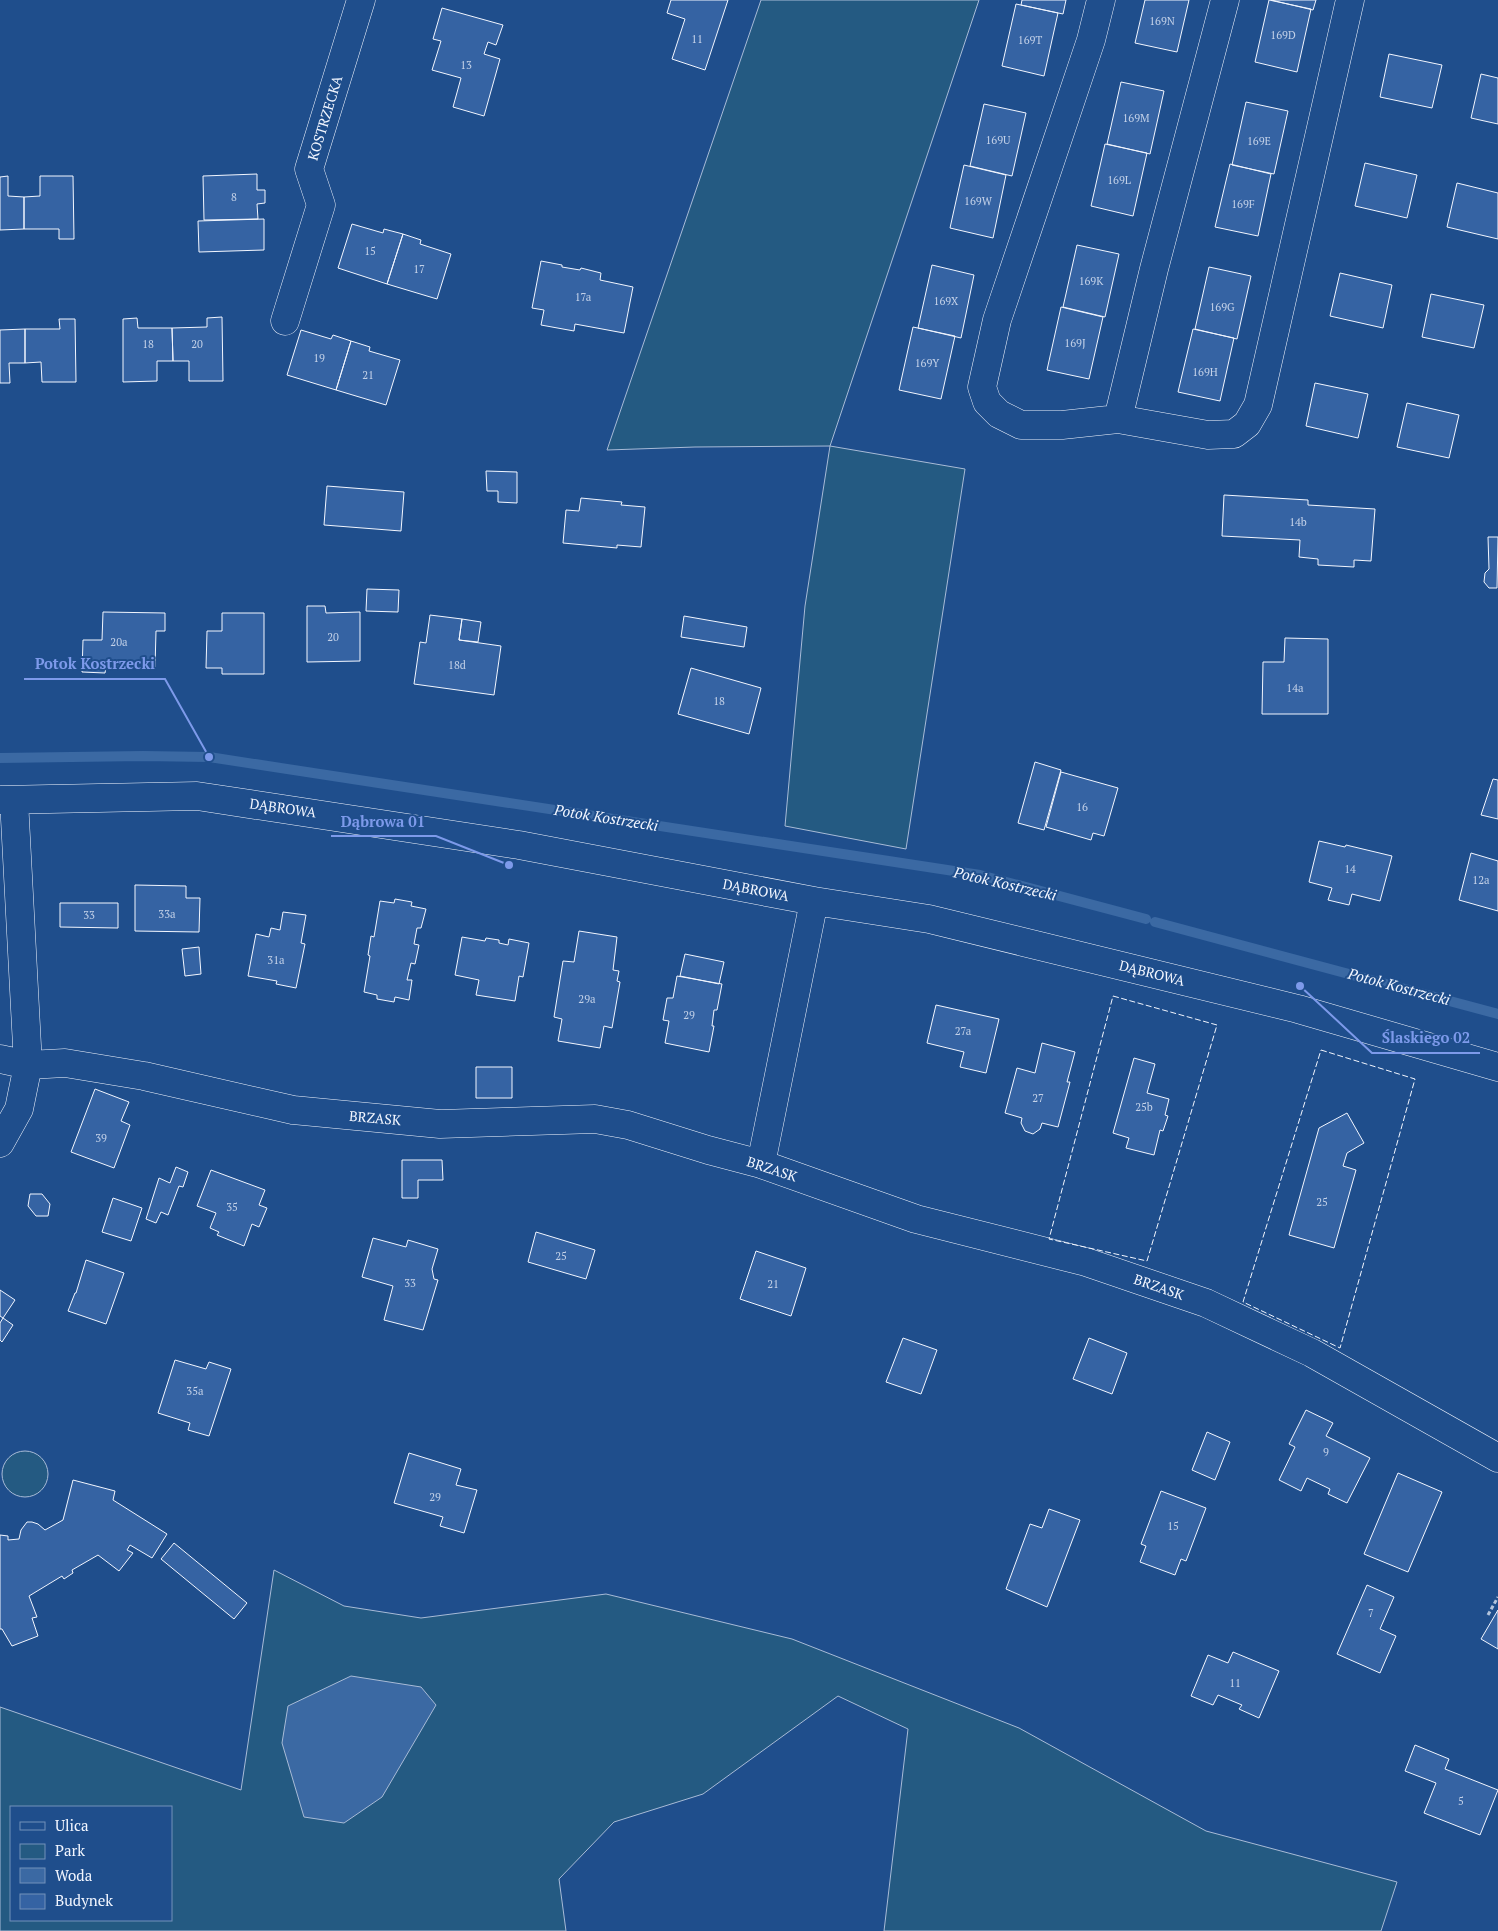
<svg xmlns="http://www.w3.org/2000/svg" width="1498" height="1931" viewBox="0 0 1498 1931" font-family="'PT Serif',serif">
<style>
.green{fill:#245a82;stroke:#a8bbd7;fill-rule:evenodd}
.water{fill:#3b69a3;stroke:#a8bbd7}
.lines{fill:none;stroke-linecap:round;stroke-linejoin:round}
.stream{stroke:#3b69a3;stroke-width:10}
.building{fill:#3563a3;stroke:#f2f6ff}
.minor-casing{stroke:#f2f6ff;stroke-width:29}
.path{stroke:#b3c4dc;stroke-width:3;stroke-dasharray:4 2.5;stroke-linecap:butt}
.minor{stroke:#1f4e8c;stroke-width:28}
.fence{stroke:#f2f6ff;stroke-width:1;stroke-dasharray:6 2.5;stroke-linecap:butt}
.labels{text-anchor:middle;stroke-width:4;stroke-linejoin:round;paint-order:stroke}
.number-label{font-size:11px;fill:#c3d1e8}
.street-label{font-size:14px;fill:#f2f6ff;stroke:#1f4e8c}
.water-label{font-size:15px;font-style:italic;fill:#f2f6ff;stroke:#1f4e8c}
.leader{fill:none;stroke:#7d9aea;stroke-width:2}
.callout-dot{fill:#7d9aea;stroke:#1f4e8c;stroke-width:2}
.callout-label{font-size:15px;text-anchor:middle;font-weight:bold;fill:#7d9aea;stroke:#1f4e8c;stroke-width:4;stroke-linejoin:round;paint-order:stroke}
</style>
<rect width="100%" height="100%" fill="#1f4e8c"/>
<!-- green -->
<path class="green" d="M761,0H979L830,446L965,469L906,849L785,826L805,606L830,446L695,447L607,450Z
M2 1474a23 23 0 1 1 46 0a23 23 0 1 1-46 0Z
M274,1570L344,1606L421,1618L606,1594L792,1639L1019,1728L1206,1831L1397,1882L1381,1931H884L908,1729L838,1696L703,1794L614,1822L559,1879L566,1931H0V1707L241,1790ZM11,1807H171V1920H11Z"/>
<!-- water -->
<path class="water" d="M351,1676L421,1687L436,1705L382,1797L344,1823L304,1817L282,1743L288,1706Z"/>
<g class="lines">
<!-- stream -->
<path class="stream" d="M0,758L143,756L209,757L980,875L1146,919
M1155,922L1498,1014"/>
</g>
<!-- building -->
<path class="building" d="M671,0H728L705,70L672,59L685,19L667,13Z
M1022,0H1066L1063,14L1021,5Z
M1145,0H1189L1177,52L1135,43Z
M1269,0L1311,9L1297,72L1255,62Z
M1271,0H1316L1313,10Z
M1016,4L1058,13L1044,76L1002,66Z
M442,8L503,25L496,45L488,42L484,54L500,59L484,116L453,107L461,78L432,70L441,41L433,39Z
M1389,54L1442,65L1432,108L1380,97Z
M1481,74L1498,78V124L1471,118Z
M1121,82L1164,91L1150,154L1107,144Z
M1246,102L1288,111L1274,174L1232,165Z
M984,104L1026,113L1012,176L970,166Z
M1105,144L1147,153L1133,216L1091,206Z
M1365,163L1417,175L1407,218L1355,206Z
M1230,164L1271,174L1258,236L1215,227Z
M964,165L1006,175L993,238L950,228Z
M257,174V190H265V203L257,204L258,219L204,220L203,176Z
M8,176V196L24,197V229L0,230V177Z
M40,176H73L74,239H59V229H24V197L40,196Z
M1457,183L1498,193V239L1447,227Z
M264,219V250L199,252L198,221Z
M352,224L383,233L384,229L403,234L387,284L338,268Z
M403,234L421,240L420,244L451,254L437,299L387,284Z
M1077,245L1119,254L1105,317L1063,307Z
M541,261L562,265V267L580,270L581,268L601,273L600,280L633,287L624,333L575,324L574,331L541,325L544,310L532,308Z
M932,265L974,275L961,338L918,328Z
M1209,267L1251,276L1237,339L1195,329Z
M1340,273L1392,285L1383,328L1330,316Z
M1431,294L1484,305L1474,348L1422,337Z
M1061,307L1103,317L1089,379L1047,370Z
M222,317L223,381H189V361H173L172,328L207,327V318Z
M137,318L138,328H172L173,361H157V381L123,382V319Z
M59,319H75L76,382H42L41,362L25,363V329H60Z
M913,327L955,336L941,399L899,390Z
M25,329V363H9L10,383H0V330Z
M1193,329L1234,338L1220,401L1178,392Z
M301,330L331,339L333,335L351,341L336,390L287,375Z
M351,341L370,347L369,351L400,360L386,405L336,390Z
M1315,383L1368,394L1358,438L1306,426Z
M1407,403L1459,415L1449,458L1397,447Z
M486,471L517,472V503L498,502V491H487Z
M327,486L404,492L401,531L324,525Z
M1224,495L1308,500V505L1375,509L1371,561L1354,560V567L1318,565V559L1299,557L1300,540L1222,536Z
M581,498L622,502L621,505L645,507L641,547L617,545V548L563,543L566,510L579,511Z
M1488,537H1498L1497,588H1489L1484,582L1485,573L1489,569Z
M367,589L399,590L398,612L366,611Z
M307,606H325L326,613L360,612V661L307,662Z
M103,612L165,613V631H156L155,668L106,667L105,673L82,672L83,640H102Z
M222,613H264V674H222V668H206L207,631H222Z
M430,615L462,619L459,640L501,646L494,695L414,684L420,642L426,643Z
M684,616L747,627L744,647L681,637Z
M462,619L481,622L478,642L459,640Z
M1285,638L1328,639V714H1262L1263,662H1284Z
M691,668L761,688L749,734L678,714Z
M1035,762L1061,770L1044,830L1018,823Z
M1061,772L1118,788L1104,836L1093,833L1091,840L1046,827Z
M1493,779L1498,780V819L1481,815Z
M1319,841L1345,847L1346,845L1392,856L1380,901L1352,894L1349,905L1328,900L1332,888L1309,882Z
M1471,853L1498,861V911L1459,900Z
M135,885L186,886V898H200L199,932L135,931Z
M395,899L412,902L411,906L426,909L421,928H417L414,944L419,945L415,964L411,963L407,980H412L409,1000L395,997L394,1002L377,999V995L364,992L370,956L368,955L371,936L374,937L380,901L394,903Z
M60,903H118V928L60,927Z
M283,912L306,915L301,943L305,944L296,988L276,984L277,981L248,976L256,934L269,937L271,928L280,930Z
M579,931L617,937L613,970L619,971L617,981L620,982L612,1028L604,1026L600,1048L558,1041L562,1019L554,1017L563,961L574,962Z
M462,937L485,941L486,938L499,940V943L508,945L509,939L529,943L523,977L519,976L515,1001L476,995L479,980L455,975Z
M199,947L201,974L185,976L182,949Z
M685,954L724,962L719,984L680,976Z
M677,976L722,984L717,1010H714L712,1026H714L709,1052L665,1043L669,1021L663,1020L667,998H673Z
M936,1005L999,1019L986,1073L960,1067L964,1052L927,1043Z
M1042,1043L1075,1052L1067,1082H1070L1058,1127L1042,1123L1040,1129L1033,1134L1025,1131L1021,1123L1022,1118L1005,1113L1017,1068L1035,1073Z
M1134,1058L1155,1064L1147,1093L1169,1099L1165,1115L1168,1116L1163,1131L1160,1130L1154,1155L1126,1148L1129,1138L1113,1133Z
M476,1067H512V1098H476Z
M95,1089L129,1102L121,1121L130,1125L114,1168L71,1152Z
M1347,1113L1364,1143L1347,1153L1343,1166L1356,1170L1334,1248L1289,1235L1319,1128Z
M402,1160H442L443,1180H418V1198H402Z
M176,1167L188,1172L183,1187L179,1186L168,1215L161,1212L156,1223L146,1219L159,1178L170,1183Z
M211,1170L265,1190L259,1205L267,1208L259,1227L252,1224L244,1246L217,1235L219,1232L210,1228L216,1213L197,1206Z
M30,1194H42L50,1204L48,1216H36L28,1206Z
M113,1198L142,1208L131,1241L102,1232Z
M536,1232L595,1250L586,1279L528,1262Z
M373,1238L406,1247L408,1240L438,1249L432,1269L434,1279L438,1280L423,1330L384,1320L393,1286L362,1277Z
M756,1251L806,1268L791,1316L740,1299Z
M86,1260L124,1273L106,1324L68,1311L75,1293H76Z
M0,1290L15,1300L3,1318L0,1316Z
M3,1318L13,1325L2,1342L0,1340V1323Z
M903,1338L937,1350L921,1394L886,1382Z
M1089,1338L1127,1353L1112,1394L1073,1379Z
M175,1360L206,1369L209,1362L231,1369L209,1436L188,1430L190,1423L158,1413Z
M1306,1410L1333,1423L1326,1436L1370,1458L1347,1503L1328,1494L1330,1489L1307,1478L1301,1491L1279,1480L1295,1447L1289,1444Z
M1207,1432L1230,1442L1215,1480L1192,1470Z
M409,1453L461,1469L456,1485L477,1490L464,1533L440,1526L443,1517L394,1503Z
M1398,1473L1442,1492L1408,1572L1364,1554Z
M73,1480L115,1491L113,1500L167,1534L152,1558L130,1545L127,1550L133,1553L119,1571L98,1555L72,1570L73,1573L64,1579L62,1576L29,1596L37,1617L32,1618L38,1636L12,1646L2,1629H0V1535L8,1536V1540L19,1539L21,1530L27,1522H32L38,1524L45,1530L63,1520Z
M1161,1491L1206,1508L1186,1561L1181,1559L1175,1575L1140,1562L1146,1546L1141,1544Z
M1049,1509L1080,1520L1047,1607L1006,1589L1030,1524L1042,1528Z
M174,1543L247,1603L234,1619L161,1559Z
M1367,1585L1394,1597L1380,1629L1396,1636L1380,1673L1337,1654Z
M1498,1610V1649L1481,1639Z
M1233,1652L1279,1671L1259,1718L1239,1709L1242,1705L1218,1695L1213,1705L1191,1696L1208,1655L1228,1663Z
M1415,1745L1449,1759L1445,1769L1498,1790L1480,1835L1424,1813L1436,1783L1405,1771Z"/>
<g class="lines">
<defs>
<path id="minor" d="M1101,0L1091,40L997,320L982,387L987,402L999,414L1021,425H1062L1118,419L1208,435L1234,434L1247,424L1258,405L1350,0
M285,321L321,205L309,169L361,0
M1118,419L1154,269L1225,0
M0,800L197,796L519,845L814,901L929,919L1298,1009L1498,1067
M0,1059L28,1065L65,1063L144,1076L293,1110L440,1124L595,1119L628,1125L708,1150L761,1164L916,1219L1086,1262L1206,1303L1312,1353L1498,1458
M0,1143L19,1109L28,1065L14,800
M761,1164L814,901"/>
</defs>
<!-- minor casing -->
<use href="#minor" class="minor-casing"/>
<!-- path -->
<path class="path" d="M1488,1615L1498,1597"/>
<!-- minor -->
<use href="#minor" class="minor"/>
<!-- fence -->
<path class="fence" d="M1113,996L1217,1025L1147,1261L1049,1239Z
M1321,1050L1415,1079L1340,1348L1243,1302Z"/>
</g>
<g class="labels">
<!-- number labels -->
<g class="number-label">
<text x="1162" y="25">169N</text>
<text x="1283" y="39">169D</text>
<text x="697" y="43">11</text>
<text x="1030" y="44">169T</text>
<text x="466" y="69">13</text>
<text x="1136" y="122">169M</text>
<text x="998" y="144">169U</text>
<text x="1259" y="145">169E</text>
<text x="1119" y="184">169L</text>
<text x="234" y="201">8</text>
<text x="978" y="205">169W</text>
<text x="1243" y="208">169F</text>
<text x="370" y="255">15</text>
<text x="419" y="273">17</text>
<text x="1091" y="285">169K</text>
<text x="583" y="301">17a</text>
<text x="946" y="305">169X</text>
<text x="1222" y="311">169G</text>
<text x="1075" y="347">169J</text>
<text x="148" y="348">18</text>
<text x="197" y="348">20</text>
<text x="319" y="362">19</text>
<text x="927" y="367">169Y</text>
<text x="1205" y="376">169H</text>
<text x="368" y="379">21</text>
<text x="1298" y="526">14b</text>
<text x="333" y="641">20</text>
<text x="119" y="646">20a</text>
<text x="457" y="669">18d</text>
<text x="1295" y="692">14a</text>
<text x="719" y="705">18</text>
<text x="1082" y="811">16</text>
<text x="1350" y="873">14</text>
<text x="1481" y="884">12a</text>
<text x="167" y="918">33a</text>
<text x="89" y="919">33</text>
<text x="276" y="964">31a</text>
<text x="587" y="1003">29a</text>
<text x="689" y="1019">29</text>
<text x="963" y="1035">27a</text>
<text x="1038" y="1102">27</text>
<text x="1144" y="1111">25b</text>
<text x="101" y="1142">39</text>
<text x="1322" y="1206">25</text>
<text x="232" y="1211">35</text>
<text x="561" y="1260">25</text>
<text x="410" y="1287">33</text>
<text x="773" y="1288">21</text>
<text x="195" y="1395">35a</text>
<text x="1326" y="1456">9</text>
<text x="435" y="1501">29</text>
<text x="1173" y="1530">15</text>
<text x="1371" y="1617">7</text>
<text x="1235" y="1687">11</text>
<text x="1461" y="1805">5</text>
</g>
<!-- street labels -->
<g class="street-label">
<text transform="translate(325 118) rotate(-73)" y="5">KOSTRZECKA</text>
<text transform="translate(283 808) rotate(8)" y="5">DĄBROWA</text>
<text transform="translate(756 890) rotate(11)" y="5">DĄBROWA</text>
<text transform="translate(1152 973) rotate(14)" y="5">DĄBROWA</text>
<text transform="translate(375 1118) rotate(5)" y="5">BRZASK</text>
<text transform="translate(772 1169) rotate(18)" y="5">BRZASK</text>
<text transform="translate(1159 1287) rotate(19)" y="5">BRZASK</text>
</g>
<!-- water labels -->
<g class="water-label">
<text transform="translate(606 818) rotate(9)" y="5">Potok Kostrzecki</text>
<text transform="translate(1005 884) rotate(13)" y="5">Potok Kostrzecki</text>
<text transform="translate(1399 987) rotate(15)" y="5">Potok Kostrzecki</text>
</g>
</g>
<!-- callouts -->
<path class="leader" d="M209 757L165 679H24M509 865L436 836H331M1300 986L1372 1053H1480"/>
<g class="callout-dot">
<circle cx="209" cy="757" r="5"/>
<circle cx="509" cy="865" r="5"/>
<circle cx="1300" cy="986" r="5"/>
</g>
<g class="callout-label">
<text x="95" y="669">Potok Kostrzecki</text>
<text x="383" y="827">Dąbrowa 01</text>
<text x="1426" y="1043">Ślaskiego 02</text>
</g>
<!-- legend -->
<rect x="10" y="1806" width="162" height="115" fill="#1f4e8c" stroke="#7391ba"/>
<rect x="20" y="1822" width="25" height="8" fill="#1f4e8c" stroke="#7391ba"/>
<text x="55" y="1831" font-size="15" fill="#f2f6ff">Ulica</text>
<rect x="20" y="1844" width="25" height="15" fill="#245a82" stroke="#7391ba"/>
<text x="55" y="1856" font-size="15" fill="#f2f6ff">Park</text>
<rect x="20" y="1868" width="25" height="15" fill="#3b69a3" stroke="#7391ba"/>
<text x="55" y="1881" font-size="15" fill="#f2f6ff">Woda</text>
<rect x="20" y="1894" width="25" height="15" fill="#3563a3" stroke="#7391ba"/>
<text x="55" y="1906" font-size="15" fill="#f2f6ff">Budynek</text>
</svg>
